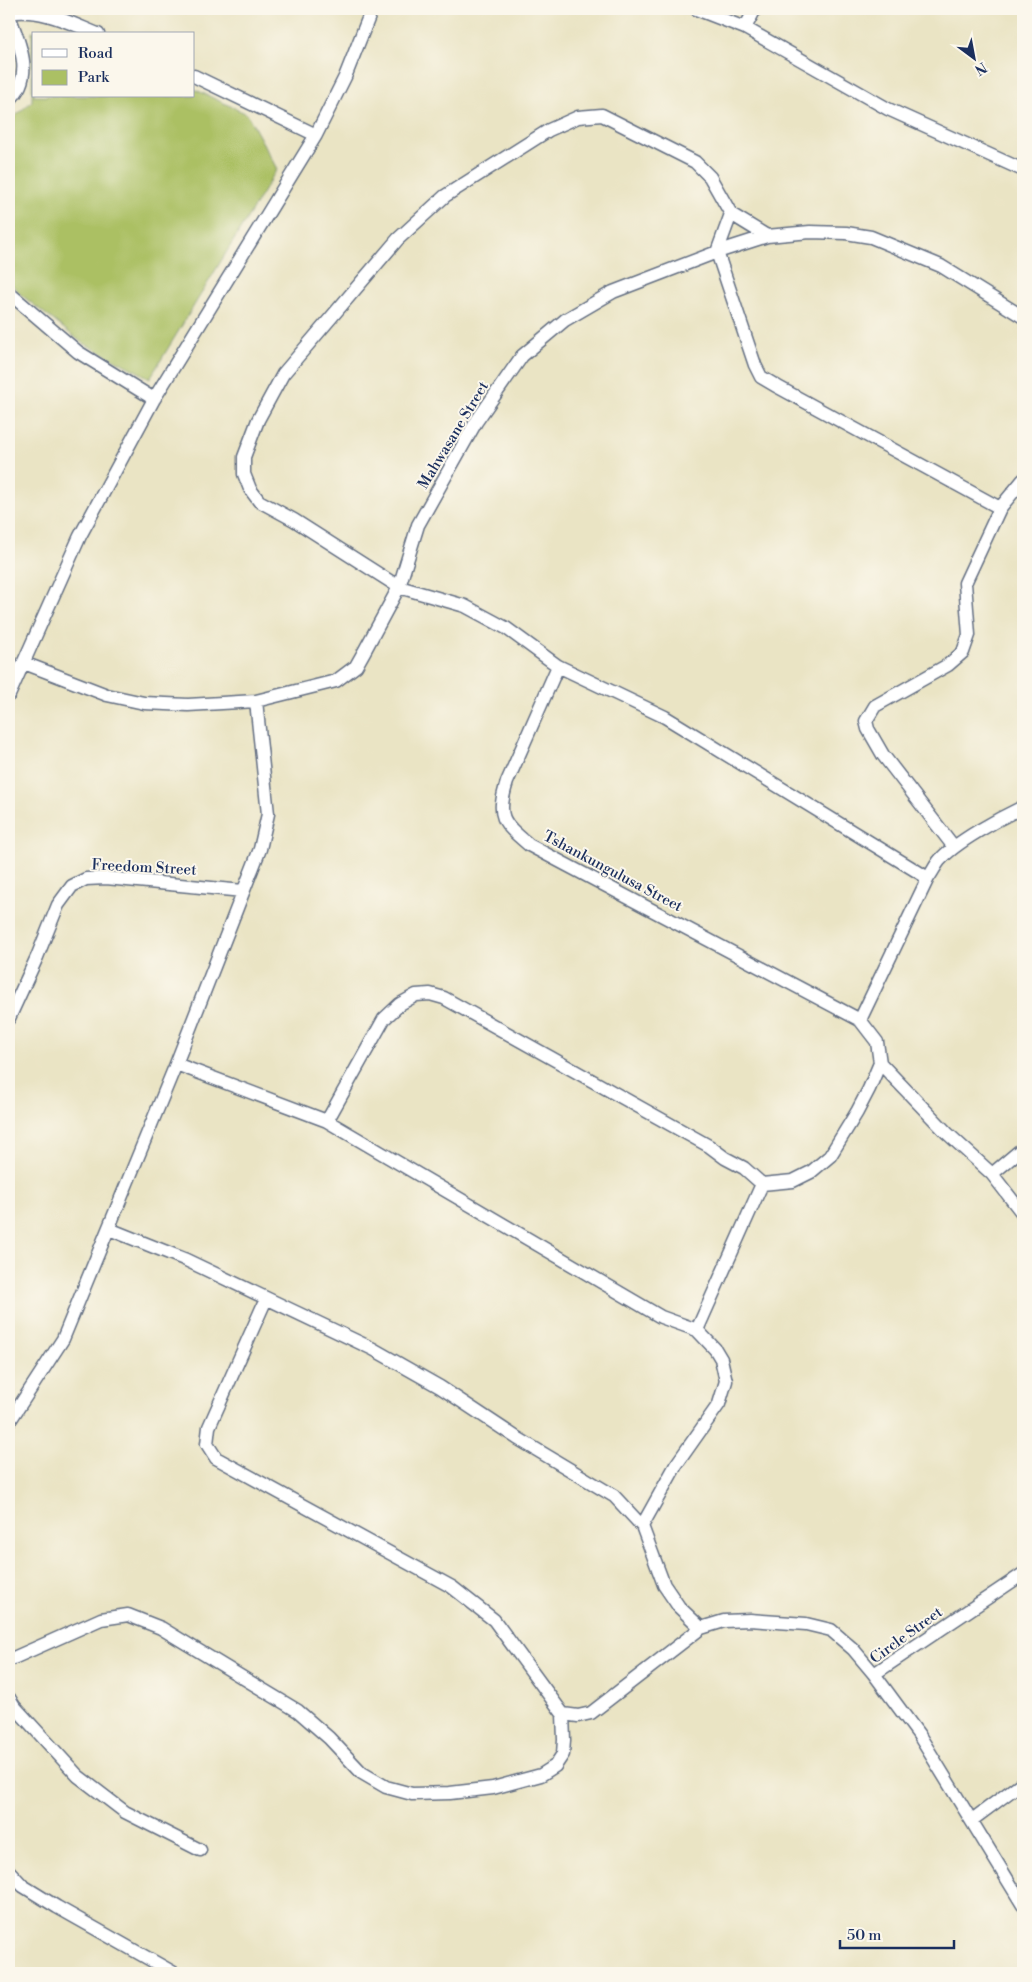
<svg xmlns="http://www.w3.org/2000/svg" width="1032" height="1982" viewBox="0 0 1032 1982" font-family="'Libre Bodoni',serif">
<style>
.green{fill:#abc064;stroke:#637861}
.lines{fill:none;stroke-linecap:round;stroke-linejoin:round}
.street-casing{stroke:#636e82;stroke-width:15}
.street{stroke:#fff;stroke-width:12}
.labels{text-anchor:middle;stroke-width:4;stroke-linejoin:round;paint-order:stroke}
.street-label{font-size:15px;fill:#1b2f5e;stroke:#fbf7ec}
</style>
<rect width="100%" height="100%" fill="#fbf7ec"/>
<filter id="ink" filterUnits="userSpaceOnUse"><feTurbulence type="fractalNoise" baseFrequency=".02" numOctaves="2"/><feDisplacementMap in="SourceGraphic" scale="10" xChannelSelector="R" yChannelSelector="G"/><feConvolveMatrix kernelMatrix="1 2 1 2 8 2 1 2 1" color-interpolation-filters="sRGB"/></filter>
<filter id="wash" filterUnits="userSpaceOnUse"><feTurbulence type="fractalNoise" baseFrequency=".0096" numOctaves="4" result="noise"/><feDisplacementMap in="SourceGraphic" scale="20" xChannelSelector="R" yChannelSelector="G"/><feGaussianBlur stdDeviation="1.12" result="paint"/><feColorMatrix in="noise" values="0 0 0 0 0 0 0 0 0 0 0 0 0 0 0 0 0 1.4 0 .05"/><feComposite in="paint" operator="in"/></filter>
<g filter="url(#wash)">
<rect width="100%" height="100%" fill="#eae4c4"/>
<!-- green -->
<path class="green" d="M32,31L43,34H34V96H194V89L247,114L277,169L150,378L81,342L20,294L9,281V122L32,101Z"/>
</g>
<g filter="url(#ink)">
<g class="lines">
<defs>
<path id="street" d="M696,9L745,28L888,109L1023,170
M9,13C40,7 70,23 98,34
M9,16C20,44 35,77 9,100
M745,28L755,9
M194,76L316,135
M731,214L717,252L755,365L761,377L778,387L1000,508
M767,236L731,214L710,177L695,162L602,115L578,117L549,130L445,196L398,239L283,374L258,420L244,457V474L250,489L259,501L294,520L399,587L465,606L506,628L558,666L665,717L928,878
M9,293L78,352L154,399
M24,663L107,695L144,703L188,705L256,701L336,681L356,666L365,650L399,587L418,525L476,422L522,356L565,320L613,292L717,252L767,236L810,232L846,233L871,237L941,266L1023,317
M558,666L507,782C496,817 502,822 529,845L860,1020
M9,695L80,536L154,399L316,135L345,77L372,9
M954,847L883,755L868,729L866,721L875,706L948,665L963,652L969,635L965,583L1000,508L1023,480
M9,1018L37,957L58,905L72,886L86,879L106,878L243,891
M880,1063L947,1133L992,1174
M176,1064L327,1121L661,1317L697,1330L715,1349L721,1359L726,1381L719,1404L676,1465L642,1526
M327,1121L384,1019L400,1004L416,995L430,994L444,998L709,1146L725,1158L744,1168L762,1184L793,1181L811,1172L830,1156L857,1112L869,1089L880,1063L877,1042L860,1020L928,878C932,873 935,866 939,861C955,842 1000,818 1023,807
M1023,1148L992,1174L1023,1214
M109,1229L184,1259L373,1349L440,1387L517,1438L614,1496L642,1526L664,1585L679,1607L701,1628
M697,1330L762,1184
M9,1422L63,1339L176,1064L260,849L268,814L256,701
M1023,1574L874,1674L919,1735L1023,1905
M9,1660L101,1619L128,1615L161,1628L298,1711L329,1738L362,1773L386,1787L412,1794L450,1793L493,1788L541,1775L555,1766L563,1754L564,1740L563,1714L494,1620L452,1587L216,1458L207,1444L209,1427L266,1299
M9,1698L14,1706L78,1776L125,1812L200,1850
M563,1714L578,1716L591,1713L701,1628L724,1621L750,1620L806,1624L831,1630L853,1649L874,1674
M972,1820L1023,1782
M9,1871L23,1886L57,1907L174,1973"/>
</defs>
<!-- street casing -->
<use href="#street" class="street-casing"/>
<!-- street -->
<use href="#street" class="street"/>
</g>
</g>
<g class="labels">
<!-- street labels -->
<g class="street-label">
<text transform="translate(453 435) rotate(-59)" y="5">Mahwasane Street</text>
<text transform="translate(144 867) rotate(3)" y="5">Freedom Street</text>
<text transform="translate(613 871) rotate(28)" y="5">Tshankungulusa Street</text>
<text transform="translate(906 1635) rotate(-36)" y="5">Circle Street</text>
</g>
</g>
<!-- margin -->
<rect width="1032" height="1982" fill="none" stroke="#fbf7ec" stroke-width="30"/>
<!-- legend -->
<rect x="32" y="32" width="162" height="65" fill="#fbf7ec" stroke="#a1a7b3"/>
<rect x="42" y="49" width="25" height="8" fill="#ffffff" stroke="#a1a7b3"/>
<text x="78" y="58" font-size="15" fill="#1b2f5e">Road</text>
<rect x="42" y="70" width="25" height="15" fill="#abc064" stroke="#a1a7b3"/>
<text x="78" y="82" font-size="15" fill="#1b2f5e">Park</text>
<!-- north arrow -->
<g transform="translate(974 58) rotate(148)" stroke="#fbf7ec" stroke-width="4" paint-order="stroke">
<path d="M0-4L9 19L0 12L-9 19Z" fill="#1b2f5e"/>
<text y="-8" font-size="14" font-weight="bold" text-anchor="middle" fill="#1b2f5e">N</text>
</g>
<!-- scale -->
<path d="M840 1940v8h114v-8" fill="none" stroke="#1b2f5e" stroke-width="2.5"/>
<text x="847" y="1940" font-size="15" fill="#1b2f5e" stroke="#fbf7ec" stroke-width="4" paint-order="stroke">50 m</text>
</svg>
